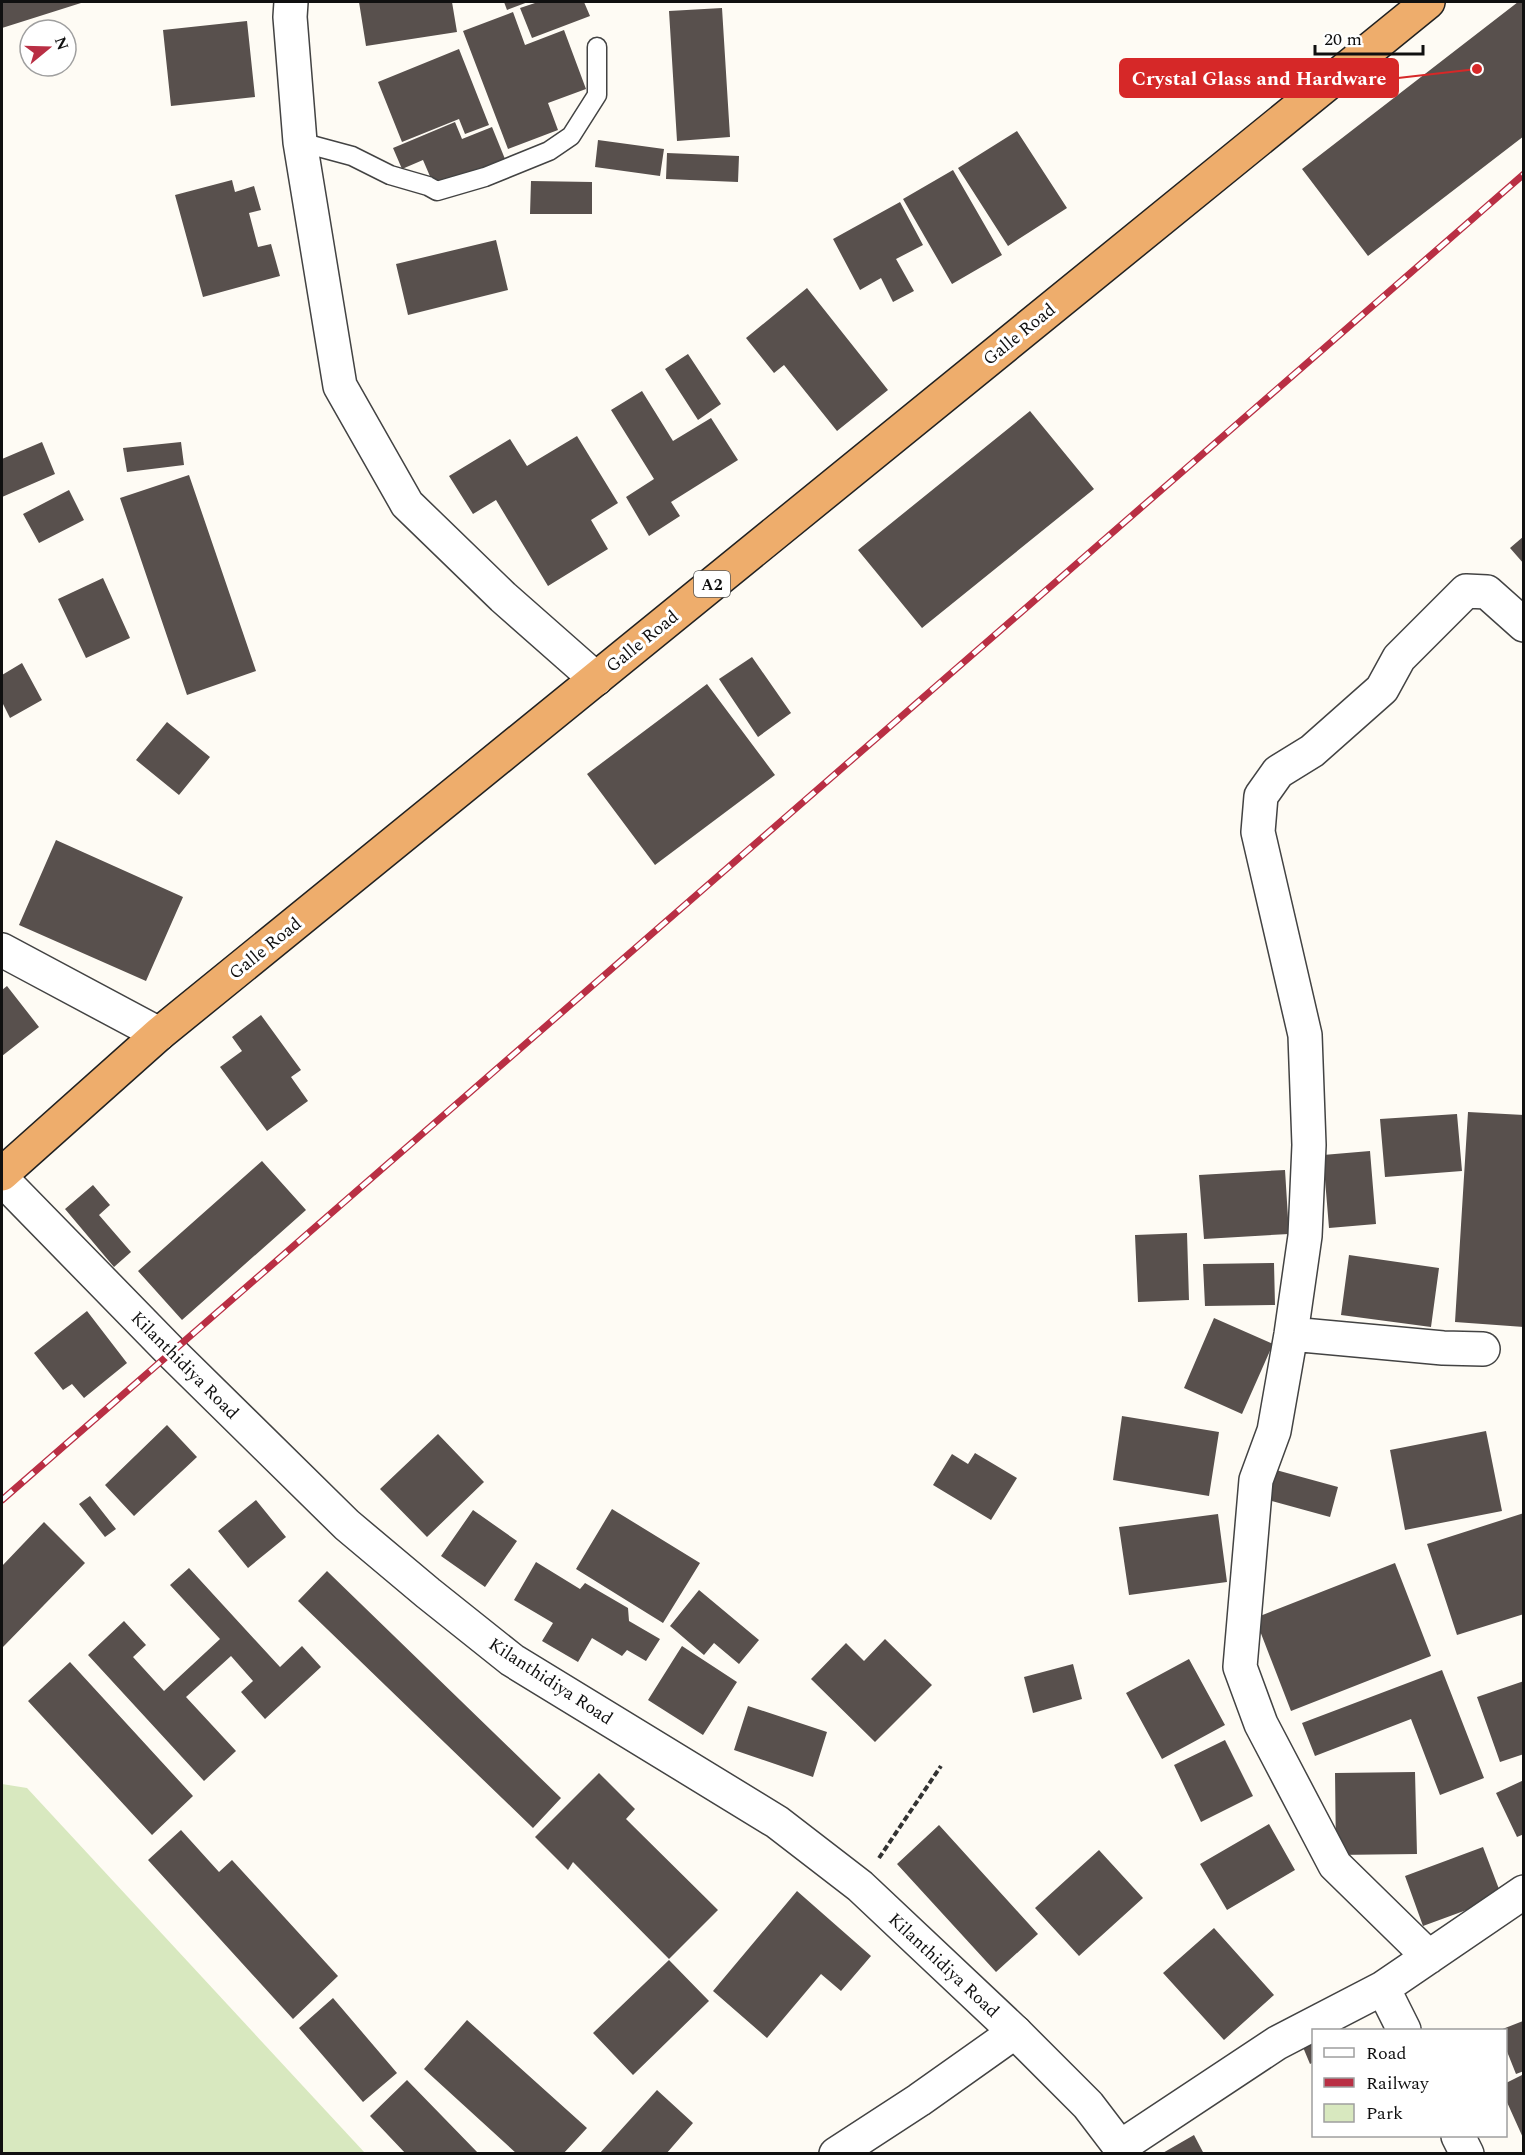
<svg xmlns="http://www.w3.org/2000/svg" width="1525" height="2155" viewBox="0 0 1525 2155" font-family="Spectral,serif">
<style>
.green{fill:#d8e8bf}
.building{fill:#58504d}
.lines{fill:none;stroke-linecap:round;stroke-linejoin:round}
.service-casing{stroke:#434343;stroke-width:21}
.minor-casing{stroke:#434343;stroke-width:36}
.tertiary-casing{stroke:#434343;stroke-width:36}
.trunk-casing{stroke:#212121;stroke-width:36}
.path{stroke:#323232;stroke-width:4;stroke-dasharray:6 3;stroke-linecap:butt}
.service{stroke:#fff;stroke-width:18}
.minor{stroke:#fff;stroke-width:33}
.tertiary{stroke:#fff;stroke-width:33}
.trunk{stroke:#eead6c;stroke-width:33}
.rail-casing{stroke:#b92f44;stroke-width:7}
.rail{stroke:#fff;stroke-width:4.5;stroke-dasharray:14;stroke-linecap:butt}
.labels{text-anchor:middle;stroke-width:6;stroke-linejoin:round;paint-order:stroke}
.shield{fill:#fff;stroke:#585858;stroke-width:1.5}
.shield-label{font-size:16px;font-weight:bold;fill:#101010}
.street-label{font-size:18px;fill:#101010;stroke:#fff}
.leader{fill:none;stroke:#d62828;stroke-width:2}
.callout-dot{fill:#d62828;stroke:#fff;stroke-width:2}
.callout{fill:#d62828;stroke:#d62828;stroke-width:2}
.callout-label{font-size:20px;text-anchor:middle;font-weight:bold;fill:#fff}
</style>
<rect width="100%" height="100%" fill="#fefbf4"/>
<!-- green -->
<path class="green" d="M2,1784L27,1788L365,2153H2Z"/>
<!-- building -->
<path class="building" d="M2,2H80L81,3L2,28Z
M359,2H452L457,32L366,46Z
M504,2H528L507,10Z
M538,2H584L590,16L532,38L520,8Z
M1518,2H1524V136L1368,256L1302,169Z
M722,8L730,137L677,141L669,11Z
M513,12L525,45L564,30L586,89L548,103L558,130L508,149L463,31Z
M247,21L255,97L171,106L163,30Z
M459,49L489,125L465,134L459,119L402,142L378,82Z
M455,122L462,139L492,127L505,159L435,188L423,160L402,169L393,148Z
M1017,131L1067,208L1008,246L958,168Z
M598,140L664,149L660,176L595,167Z
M667,153L739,156L738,182L666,179Z
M953,170L1002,255L952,284L903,199Z
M232,180L235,192L254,186L261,210L249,213L258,247L271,244L280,276L203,297L175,195Z
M531,181L592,182V214H530Z
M900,202L923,245L896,259L914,291L893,302L881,278L860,290L833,239Z
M496,240L508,290L408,315L396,264Z
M807,288L888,390L837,431L784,365L774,373L746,338Z
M688,354L721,404L698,420L665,369Z
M642,391L673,441L711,418L738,460L671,502L680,516L649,536L626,497L654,479L611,410Z
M1030,411L1094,489L922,628L858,550Z
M577,436L618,503L591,520L608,549L548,586L496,500L473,514L449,476L510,439L527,466Z
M42,442L55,474L2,497V459Z
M181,442L184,465L127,472L123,448Z
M189,475L256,671L187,695L120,498Z
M69,490L84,520L39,543L23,514Z
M1524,536V564L1510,548Z
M103,578L130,638L86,658L58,599Z
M752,657L791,713L758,737L719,679Z
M22,663L42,700L10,718L2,702V675Z
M707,684L775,775L655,865L587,774Z
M167,722L210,757L179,795L136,760Z
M56,840L183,897L146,981L19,925Z
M7,986L39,1027L2,1056V990Z
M261,1015L301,1070L291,1077L308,1101L267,1131L220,1067L242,1051L232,1037Z
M1468,1112L1524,1115V1327L1455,1322Z
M1457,1114L1462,1171L1385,1177L1380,1119Z
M1370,1151L1376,1224L1329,1228L1323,1155Z
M262,1161L306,1210L182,1320L138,1271Z
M1285,1170L1289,1234L1204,1239L1199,1175Z
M93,1185L110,1205L99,1215L131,1252L114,1267L65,1209Z
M1187,1233L1189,1300L1138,1302L1135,1235Z
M1349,1255L1439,1268L1431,1327L1341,1315Z
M1274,1263L1275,1305L1205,1306L1203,1264Z
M87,1311L127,1363L84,1398L72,1384L63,1390L34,1353Z
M1214,1318L1273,1344L1242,1414L1184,1388Z
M1122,1416L1219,1432L1209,1496L1113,1480Z
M167,1425L197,1457L134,1516L105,1485Z
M1486,1431L1502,1511L1405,1530L1390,1450Z
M438,1434L484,1482L427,1537L380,1489Z
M975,1453L1017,1478L991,1520L933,1485L952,1454L968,1464Z
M1276,1470L1338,1487L1330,1517L1268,1500Z
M90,1496L116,1529L105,1537L79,1504Z
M256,1500L286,1537L248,1568L218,1531Z
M612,1509L700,1563L663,1623L576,1569Z
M473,1510L517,1541L485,1587L441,1556Z
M1524,1513V1614L1457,1635L1427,1544Z
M1218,1514L1227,1582L1129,1595L1119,1527Z
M44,1522L85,1563L2,1648V1566Z
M536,1562L580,1589L585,1583L628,1608L629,1621L660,1639L646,1661L627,1650L622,1656L592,1638L578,1662L542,1641L553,1623L514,1600Z
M1395,1563L1431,1656L1291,1711L1255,1618Z
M189,1568L280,1667L302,1646L321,1667L265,1719L241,1692L253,1681L231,1656L186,1697L236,1751L204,1781L88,1655L124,1621L146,1645L133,1657L164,1691L220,1639L170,1585Z
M327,1571L561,1798L533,1828L298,1601Z
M699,1590L759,1640L739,1664L714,1643L704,1655L670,1626Z
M885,1639L932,1685L875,1742L811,1679L846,1643L864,1661Z
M682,1646L737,1682L703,1735L648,1700Z
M1189,1659L1225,1725L1162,1759L1126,1693Z
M70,1662L193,1796L152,1835L28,1701Z
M1073,1664L1082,1699L1033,1713L1024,1677Z
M1442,1670L1484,1778L1440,1795L1411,1719L1315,1756L1302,1723Z
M1524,1681V1754L1500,1762L1477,1697Z
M748,1706L827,1732L813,1777L734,1750Z
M1225,1740L1253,1796L1201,1822L1174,1765Z
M1415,1772L1417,1854L1336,1855L1335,1773Z
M599,1773L635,1809L626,1819L718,1910L669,1959L573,1862L568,1870L535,1837Z
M1524,1780V1834L1517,1837L1496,1793Z
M1269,1824L1295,1870L1227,1910L1200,1864Z
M939,1825L1038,1934L996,1972L897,1864Z
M181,1830L219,1872L232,1860L338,1976L293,2019L148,1860Z
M1483,1847L1502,1897L1423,1926L1405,1876Z
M1099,1850L1143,1898L1079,1956L1035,1908Z
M797,1891L871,1956L841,1991L821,1974L767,2038L713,1991Z
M1214,1928L1274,1995L1224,2040L1163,1973Z
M669,1960L709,2001L633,2075L593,2033Z
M333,1998L397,2073L363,2102L299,2028Z
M467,2020L587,2128L563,2154H517L424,2069Z
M1523,2021L1524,2071L1516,2074L1506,2049V2030H1500Z
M1314,2035V2062L1310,2064L1300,2040Z
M1524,2074V2140L1506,2100V2083Z
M407,2080L479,2154H406L370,2116Z
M657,2090L693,2123L666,2154H599Z
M1194,2135L1204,2154H1161Z"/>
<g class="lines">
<defs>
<path id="service" d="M300,142L352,156L390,175L428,186L437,191L485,177L549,151L571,136L597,95V47"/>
<path id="minor" d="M291,2L290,17L300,142L340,386L407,504L503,597L596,679
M2,950L159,1034
M1291,1334L1443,1348L1483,1349
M1429,1957L1335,1865L1261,1724L1240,1667L1256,1480L1274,1431L1291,1334L1305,1236L1309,1145L1305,1035L1258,832L1261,796L1278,772L1312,751L1382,689L1399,658L1466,591L1487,592L1524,625
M1383,1988L1404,2030
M1458,2136L1467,2154
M1120,2147L1277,2043L1383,1988L1524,1892
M836,2154L919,2100L1015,2032"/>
<path id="tertiary" d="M2,1179L171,1352L347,1525L428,1593L512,1660L777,1822L860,1886L1015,2032L1088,2105L1120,2147L1123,2154"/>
<path id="trunk" d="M2,1174L159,1034L1428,2"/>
</defs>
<!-- service casing -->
<use href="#service" class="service-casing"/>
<!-- minor casing -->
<use href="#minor" class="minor-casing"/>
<!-- tertiary casing -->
<use href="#tertiary" class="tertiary-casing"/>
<!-- trunk casing -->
<use href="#trunk" class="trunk-casing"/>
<!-- path -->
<path class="path" d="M879,1858L941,1766"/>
<!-- service -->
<use href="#service" class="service"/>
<!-- minor -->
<use href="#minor" class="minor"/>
<!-- tertiary -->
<use href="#tertiary" class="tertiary"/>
<!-- trunk -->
<use href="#trunk" class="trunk"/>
<defs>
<path id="rail" d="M2,1500L1524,174"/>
</defs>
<!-- rail casing -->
<use href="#rail" class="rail-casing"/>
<!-- rail -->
<use href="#rail" class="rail"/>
</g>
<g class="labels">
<!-- shield labels -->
<rect class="shield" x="694" y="571" width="36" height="26" rx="4.5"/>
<g class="shield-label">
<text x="712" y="590">A2</text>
</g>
<!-- street labels -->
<g class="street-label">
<text transform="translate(1019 334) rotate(-39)" y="6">Galle Road</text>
<text transform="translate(642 641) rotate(-39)" y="6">Galle Road</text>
<text transform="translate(265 948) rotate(-39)" y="6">Galle Road</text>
<text transform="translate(185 1365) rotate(45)" y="6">Kilanthidiya Road</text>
<text transform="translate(551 1681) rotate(33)" y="6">Kilanthidiya Road</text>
<text transform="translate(944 1965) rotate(43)" y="6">Kilanthidiya Road</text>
</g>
</g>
<!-- callouts -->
<path class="leader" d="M1477 69L1398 78"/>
<circle class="callout-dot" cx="1477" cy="69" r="6"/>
<rect class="callout" x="1120" y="59" width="278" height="38" rx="6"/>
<g class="callout-label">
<text x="1259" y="85">Crystal Glass and Hardware</text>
</g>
<!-- border -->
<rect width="1525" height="2155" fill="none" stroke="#101010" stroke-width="6"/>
<!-- legend -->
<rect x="1312" y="2029" width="195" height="108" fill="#ffffff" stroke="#9f9f9f" stroke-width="1.5"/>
<rect x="1324" y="2048" width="30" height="9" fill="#ffffff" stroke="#9f9f9f" stroke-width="1.5"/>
<text x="1366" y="2059" font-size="18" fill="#101010">Road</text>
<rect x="1324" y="2078" width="30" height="9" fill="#b92f44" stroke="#9f9f9f" stroke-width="1.5"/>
<text x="1366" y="2089" font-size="18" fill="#101010">Railway</text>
<rect x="1324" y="2104" width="30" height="18" fill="#d8e8bf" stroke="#9f9f9f" stroke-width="1.5"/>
<text x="1366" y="2119" font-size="18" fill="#101010">Park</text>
<!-- north arrow -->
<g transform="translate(48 48) rotate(71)"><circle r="28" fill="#ffffff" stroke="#9f9f9f" stroke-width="1.5"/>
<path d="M0-4.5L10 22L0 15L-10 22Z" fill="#b92f44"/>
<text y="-9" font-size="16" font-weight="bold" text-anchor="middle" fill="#101010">N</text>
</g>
<!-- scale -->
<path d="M1315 45v9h108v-9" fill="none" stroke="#101010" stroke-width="3"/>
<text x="1324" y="45" font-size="18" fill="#101010" stroke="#ffffff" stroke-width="4.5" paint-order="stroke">20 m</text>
</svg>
